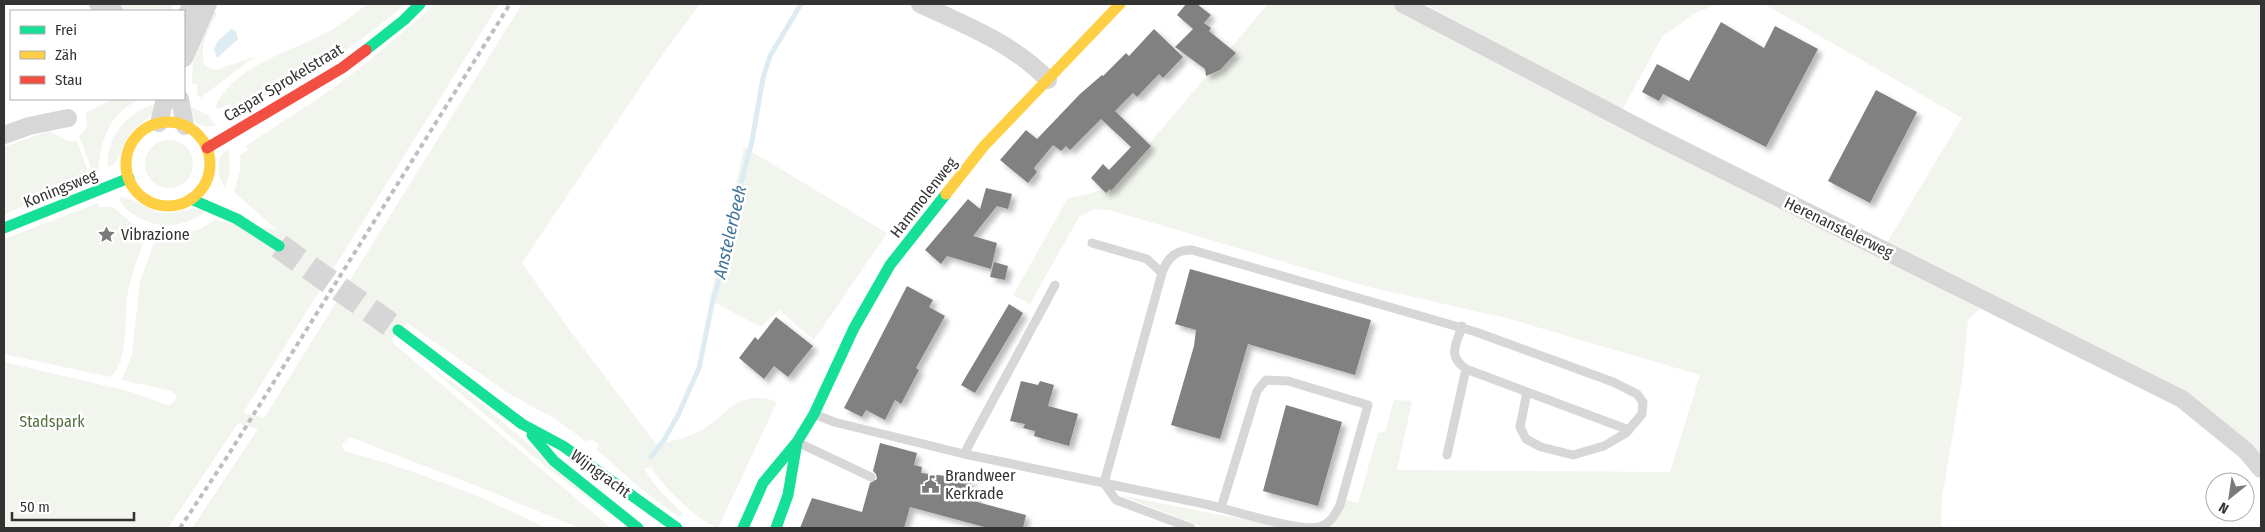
<svg xmlns="http://www.w3.org/2000/svg" width="2265" height="532" viewBox="0 0 2265 532" font-family="'Fira Sans Condensed',sans-serif">
<style>
.green{fill:#f1f5ed}
.water{fill:#ddebf3}
.lines{fill:none;stroke-linecap:round;stroke-linejoin:round}
.stream{stroke:#ddebf3;stroke-width:5}
.building{fill:#818181;filter:url(#shadow)}
.secondary-tunnel{stroke:#d6d6d6;stroke-width:25;stroke-dasharray:25 12;stroke-linecap:butt}
.lane{stroke:#d7d7d7;stroke-width:9}
.street{stroke:#d7d7d7;stroke-width:18}
.fast{stroke:#16e098;stroke-width:11}
.slow{stroke:#ffcf43;stroke-width:11}
.jam{stroke:#f24e42;stroke-width:11}
.rail{stroke:#bebebe;stroke-width:4;stroke-dasharray:5 4;stroke-linecap:butt}
.labels{text-anchor:middle;stroke-width:5;stroke-linejoin:round;paint-order:stroke}
.street-label{font-size:16px;fill:#333;stroke:#fff}
.poi-label{font-size:16px;fill:#333;stroke:#fff;text-anchor:start}
.park-label{font-size:16px;fill:#56703f;stroke:#fff}
.water-label{font-size:18px;font-style:italic;fill:#3f7597;stroke:#fff}
</style>
<defs>
<filter id="shadow"><feDropShadow dx="4.5" dy="4.5" stdDeviation="2.5" flood-color="#0004"/></filter>
</defs>
<rect width="100%" height="100%" fill="#fff"/>
<!-- green -->
<path class="green" d="M111,4H173L170,11H126Z
M367,4H406C372,31 338,59 300,80C278,92 255,99 232,108L230,104L219,109L215,107C235,66 284,54 322,35C339,27 353,15 367,4Z
M435,4H499L243,413L264,418L522,4H700L655,65L522,263L571,332L656,444C670,442 685,438 698,432C728,416 738,387 777,402L718,528C699,522 661,485 651,467L644,469L657,488L683,514L680,518L641,489L596,449L599,444L590,439L587,442L554,418L511,395L407,323L392,338L394,344L611,528H579L479,487L350,437L342,444L344,451C415,470 481,495 546,528H192L258,429L238,423L168,528H4V362L128,391L168,405L175,402L176,396L172,391L122,380L132,354L140,281L154,243L167,235H179L200,229L215,220L277,230L234,192L240,171V156L248,149L246,146C273,127 302,110 329,91C366,65 401,34 435,4Z
M1268,4H1406L1980,309L1968,320L1963,373L1942,498L1941,528H1326L1337,519L1346,500L1358,503L1378,433L1385,432L1394,400L1412,401L1397,470L1670,472L1700,375L1510,319L1365,286L1110,210L1094,209L1079,217L1030,304L1013,295L1068,198L1085,195L1113,186Z
M1425,4H1718L1695,13L1662,37L1621,112Z
M1764,4H2261V463L2217,423L1885,246L1962,118Z
M212,11L217,13C209,29 198,48 205,66L216,70L256,56L200,98L197,93V85L192,84L193,57Z
M113,99H141C109,112 101,140 98,171L93,173L79,136L87,127L86,113Z
M159,103C150,121 140,121 129,135C121,146 121,162 108,168C105,137 128,110 159,103Z
M186,104L208,115L216,125C198,131 192,119 186,104Z
M49,131L68,141H77L89,175L4,215V147Z
M145 164a24 24 0 1 1 48 0a24 24 0 1 1-48 0Z
M744,147L887,233L814,340L779,310L761,327L710,300Z
M229,149L230,171L225,188C218,176 213,156 229,149Z
M119,197C136,197 147,212 164,213C175,214 182,210 192,209C197,208 203,209 208,209C187,228 157,231 133,214C127,210 120,204 119,197Z
M98,203L99,207H113L142,232L139,242L143,244C137,260 131,275 128,292C124,314 129,363 110,377L4,354V239Z
M425,363L477,400L616,519L546,467Z
M1119,495L1286,528H1205Z"/>
<!-- water -->
<path class="water" d="M231,29L236,31L238,39L217,58L214,49L218,41Z"/>
<g class="lines">
<!-- stream -->
<path class="stream" d="M651,457L664,440L678,415L699,368L713,299L726,259L738,195L752,141L763,78L770,56L801,4"/>
</g>
<!-- building -->
<path class="building" d="M1186,4H1197L1211,15L1204,23L1211,28L1209,31L1236,53L1220,70L1206,76L1205,69L1175,47L1193,29L1177,15Z
M1721,22L1764,48L1775,26L1818,49L1766,147L1663,94L1659,101L1642,92L1657,64L1689,81Z
M1154,29L1183,57L1163,78L1159,74L1137,97L1133,93L1115,111L1151,146L1111,191L1110,189L1106,193L1091,178L1103,164L1109,170L1131,147L1101,119L1070,150L1066,146L1061,151L1053,145L1034,168L1037,172L1028,183L1000,160L1026,130L1037,139L1080,94L1102,75L1103,76L1126,53L1129,56Z
M1876,90L1917,112L1870,203L1828,181Z
M986,188L1012,194L1008,209L997,206L973,236L997,243L991,269L947,256L941,264L925,250L968,199L980,209Z
M994,262L1008,266L1005,280L990,277Z
M1190,269L1371,320L1355,375L1248,344L1220,439L1171,425L1194,346L1196,330L1175,324Z
M907,286L933,300L929,307L945,316L916,368L919,370L901,404L895,400L885,420L866,410L862,417L844,408Z
M1009,304L1023,313L975,393L961,385Z
M776,317L813,346L788,377L774,366L764,379L739,358L755,337L758,340Z
M1021,381L1038,385L1040,381L1054,385L1048,406L1078,414L1069,446L1034,436L1035,431L1023,428L1025,424L1010,421Z
M1286,405L1342,422L1318,506L1263,491Z
M880,443L917,453L914,465L922,467L921,473L946,476L947,474L972,481L969,491L972,492L971,496L979,497L977,502L1026,515L1023,528H988L910,507L904,528H800L812,498L862,512L870,483L877,479L876,474L873,471Z"/>
<g class="lines">
<!-- secondary-tunnel -->
<path class="secondary-tunnel" d="M279,246L398,330"/>
<!-- lane -->
<path class="lane" d="M1092,243L1147,259L1162,273
M1462,326C1456,346 1447,355 1466,369L1629,430
M814,414L834,422L964,454L1205,504C1229,509 1298,532 1319,527C1330,524 1335,515 1340,505L1368,405L1288,381L1266,380L1257,391L1221,508
M799,443L871,477
M964,454L1055,285
M1447,455L1466,369
M1191,528L1116,500L1104,483L1162,273C1167,258 1176,249 1192,250L1476,332L1613,382L1637,394L1643,402L1642,414L1626,433L1604,446L1573,455L1541,447L1526,439L1520,427L1527,392"/>
<!-- street -->
<path class="street" d="M98,4L114,11
M920,4C965,25 1013,43 1048,80
M1403,4L1657,137L2182,399L2246,451L2261,469
M184,22L191,4
M184,58L208,4
M180,99L185,126
M159,123L165,99
M4,135L29,126L68,118"/>
<!-- fast -->
<path class="fast" d="M366,50L404,20L420,4
M191,199L237,219L279,246
M4,228L129,178
M398,330L522,424L563,446L677,528
M532,435L554,461L638,528
M743,528L763,483L797,442L814,414L854,328L890,265L946,194
M776,528L788,495L797,442"/>
<!-- slow -->
<path class="slow" d="M126 164a42 42 0 1 1 84 0a42 42 0 1 1-84 0Z
M946,194L984,146L1120,4"/>
<!-- jam -->
<path class="jam" d="M207,148L342,68L366,50"/>
<!-- rail -->
<path class="rail" d="M180,528L227,457L510,4"/>
</g>
<!-- icons -->
<defs>
<symbol id="sight-bare" viewBox="-9 -9 18 18"><path d="M0-6L1.8-2.2L6-1.7L2.9 1.2L3.7 5.4L0 3.3L-3.7 5.4L-2.9 1.2L-6-1.7L-1.8-2.2Z" fill="#7a7a7a" stroke="#fff" stroke-width="2.5" paint-order="stroke"/></symbol>
<symbol id="civic-bare" viewBox="-9 -9 18 18"><path d="M-.6-6.5H3V-4.5H.6V-3L4-1V1h2V6H-6V1h2V-1L-.6-3ZM-1.2 2.5V6h2.4V2.5Z" fill="#7a7a7a" stroke="#fff" stroke-width="2.5" paint-order="stroke"/></symbol>
</defs>
<g fill-rule="evenodd">
<use href="#sight-bare" x="94" y="222" width="25" height="25"/>
<use href="#civic-bare" x="918" y="472" width="25" height="25"/>
</g>
<g class="labels">
<!-- street labels -->
<g class="street-label">
<text transform="translate(283 82) rotate(-31)" y="6">Caspar Sprokelstraat</text>
<text transform="translate(60 188) rotate(-22)" y="6">Koningsweg</text>
<text transform="translate(923 197) rotate(-52)" y="6">Hammolenweg</text>
<text transform="translate(1839 227) rotate(26)" y="6">Herenanstelerweg</text>
<text transform="translate(601 473) rotate(36)" y="6">Wijngracht</text>
</g>
<!-- poi labels -->
<g class="poi-label">
<text x="121" y="240">Vibrazione</text>
<text x="945" y="481">Brandweer<tspan x="945" dy="18">Kerkrade</tspan></text>
</g>
<!-- park labels -->
<g class="park-label">
<text x="52" y="427">Stadspark</text>
</g>
<!-- water labels -->
<g class="water-label">
<text transform="translate(730 232) rotate(-77)" y="6">Anstelerbeek</text>
</g>
</g>
<!-- border -->
<rect width="2265" height="532" fill="none" stroke="#333333" stroke-width="10"/>
<!-- legend -->
<rect x="10" y="10" width="175" height="90" fill="#ffffff" stroke="#adadad"/>
<rect x="20" y="26" width="25" height="8" fill="#16e098" stroke="#adadad"/>
<text x="55" y="35" font-size="15" fill="#333333">Frei</text>
<rect x="20" y="51" width="25" height="8" fill="#ffcf43" stroke="#adadad"/>
<text x="55" y="60" font-size="15" fill="#333333">Zäh</text>
<rect x="20" y="76" width="25" height="8" fill="#f24e42" stroke="#adadad"/>
<text x="55" y="85" font-size="15" fill="#333333">Stau</text>
<!-- north arrow -->
<g transform="translate(2230 497) rotate(210)"><circle r="24" fill="#ffffff" stroke="#adadad"/>
<path d="M0-4L9 19L0 12L-9 19Z" fill="#7a7a7a"/>
<text y="-8" font-size="14" font-weight="bold" text-anchor="middle" fill="#333333">N</text>
</g>
<!-- scale -->
<path d="M12 512v8h122v-8" fill="none" stroke="#333333" stroke-width="2.5"/>
<text x="20" y="512" font-size="15" fill="#333333" stroke="#ffffff" stroke-width="4" paint-order="stroke">50 m</text>
</svg>
